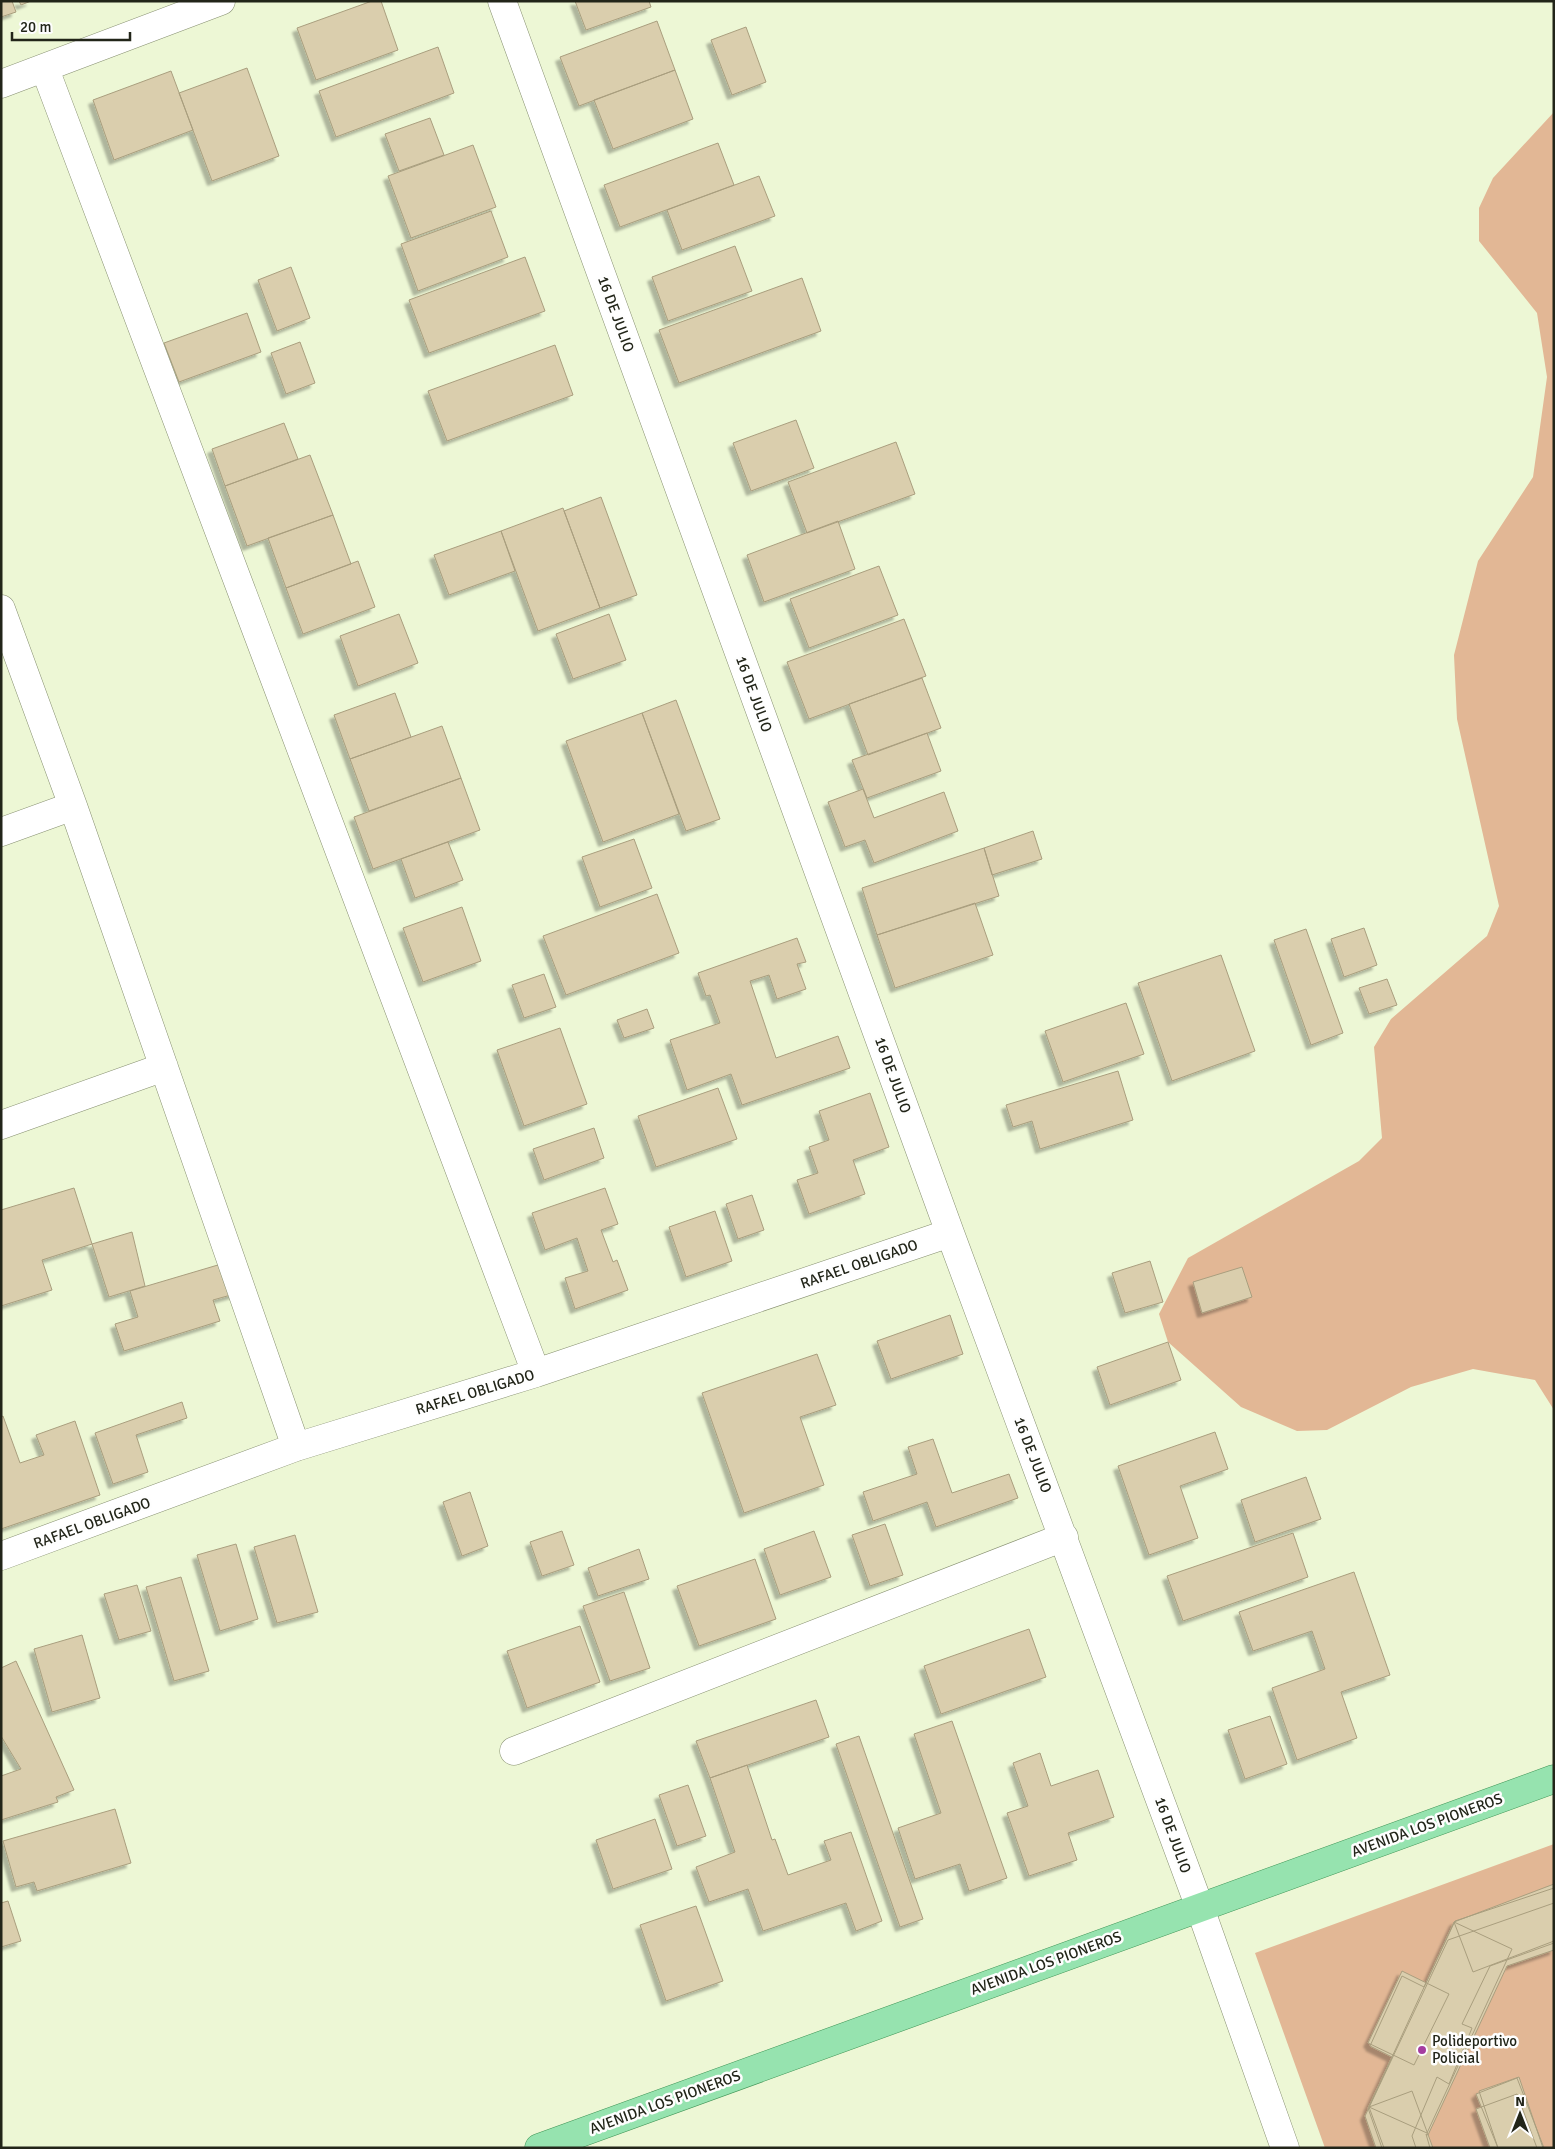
<svg xmlns="http://www.w3.org/2000/svg" width="1555" height="2149" viewBox="0 0 1555 2149" font-family="Signika,sans-serif">
<style>
.green{fill:#e2b795}
.building{fill:#dacead;stroke:#a99e7e;filter:url(#shadow)}
.lines{fill:none;stroke-linecap:round;stroke-linejoin:round}
.minor-casing{stroke:#879071;stroke-width:29}
.major-casing{stroke:#409557;stroke-width:29}
.minor{stroke:#fff;stroke-width:28}
.major{stroke:#96e3af;stroke-width:28}
.poi-dot{fill:#a53da0;stroke:#fefefe;stroke-width:2}
.labels{text-anchor:middle;stroke-width:5;stroke-linejoin:round;paint-order:stroke}
.street-label{font-size:15px;fill:#222519;stroke:#fefefe}
.poi-label{font-size:15px;fill:#222519;stroke:#fefefe;text-anchor:start}
</style>
<defs>
<filter id="shadow"><feDropShadow dx="-4.5" dy="4.5" stdDeviation="1" flood-color="#0004"/></filter>
</defs>
<rect width="100%" height="100%" fill="#edf7d5"/>
<!-- green -->
<path class="green" d="M1554,112V1410L1535,1380L1473,1369L1411,1387L1327,1430L1297,1431L1241,1407L1168,1342L1159,1314L1188,1258L1359,1161L1382,1138L1374,1047L1391,1019L1487,936L1499,906L1457,719L1454,655L1478,561L1533,477L1547,377L1537,313L1479,241V208L1493,178Z
M1554,1844V2148H1325L1255,1953Z"/>
<!-- building -->
<path class="building" d="M1,1H12L16,12L1,17Z
M19,1H31L21,5Z
M372,1H381L398,50L316,80L297,28Z
M575,1H649L651,7L586,30Z
M657,21L675,70L579,106L560,57Z
M746,27L766,82L732,95L711,40Z
M438,47L454,93L336,137L319,91Z
M247,68L279,156L212,181L179,93Z
M675,70L693,119L613,149L594,100Z
M171,71L193,130L114,160L93,100Z
M430,118L444,155L399,171L385,134Z
M718,143L734,185L620,227L604,185Z
M473,145L496,207L411,238L388,176Z
M759,176L775,216L682,250L667,210Z
M491,211L508,257L418,291L401,244Z
M735,246L752,291L668,321L652,277Z
M525,257L545,311L429,353L409,300Z
M291,267L310,318L277,331L258,280Z
M802,278L821,331L679,383L659,330Z
M247,313L261,352L179,382L164,343Z
M300,342L315,383L286,394L271,353Z
M555,345L573,395L447,441L428,391Z
M796,420L814,468L751,491L733,443Z
M284,423L298,459L225,486L212,449Z
M896,442L915,494L807,533L788,482Z
M310,455L333,515L247,546L225,486Z
M601,497L637,595L600,608L564,511Z
M563,508L600,608L538,631L501,531Z
M333,515L351,564L286,588L268,538Z
M838,521L855,569L764,602L747,555Z
M501,531L515,571L449,595L434,555Z
M358,561L375,607L303,634L286,588Z
M879,566L898,615L809,648L790,599Z
M399,614L418,663L358,686L340,636Z
M609,614L626,660L573,679L556,634Z
M904,619L926,676L809,719L787,662Z
M922,678L941,728L868,755L849,704Z
M395,693L411,737L350,759L334,715Z
M676,700L720,819L686,831L642,713Z
M642,713L679,814L603,842L566,741Z
M442,726L461,778L369,811L350,759Z
M927,733L941,771L867,798L852,760Z
M461,778L480,830L373,869L354,817Z
M863,789L874,818L944,792L958,831L874,863L865,840L845,847L828,802Z
M1033,831L1042,859L992,875L984,848Z
M634,839L652,888L600,907L582,857Z
M448,842L463,880L415,898L401,859Z
M984,848L999,896L877,935L862,888Z
M657,894L679,953L566,995L543,936Z
M975,903L993,955L895,988L877,935Z
M462,907L481,961L423,982L403,928Z
M1364,928L1377,965L1344,977L1331,939Z
M1306,929L1343,1033L1311,1045L1274,940Z
M797,938L806,962L797,964L806,989L777,999L769,975L750,981L776,1058L838,1036L850,1068L742,1105L731,1074L687,1090L670,1040L720,1023L710,995L706,996L698,973Z
M1221,955L1255,1051L1172,1081L1138,983Z
M544,974L556,1007L524,1018L512,985Z
M1387,979L1397,1005L1369,1014L1359,988Z
M1126,1003L1144,1054L1063,1082L1045,1031Z
M647,1009L654,1028L624,1038L617,1020Z
M560,1028L587,1104L524,1126L497,1050Z
M1118,1071L1133,1120L1040,1149L1032,1121L1013,1127L1006,1105Z
M718,1088L737,1139L656,1167L638,1116Z
M870,1093L889,1147L853,1160L865,1194L809,1214L797,1180L818,1173L809,1147L829,1140L819,1111Z
M594,1128L604,1158L544,1180L533,1149Z
M74,1188L92,1244L42,1260L52,1290L1,1306V1210Z
M605,1188L618,1224L601,1230L613,1262L617,1260L628,1290L575,1309L565,1278L588,1271L577,1238L545,1250L532,1213Z
M752,1195L764,1230L738,1239L726,1204Z
M715,1211L732,1261L686,1277L669,1227Z
M132,1232L145,1286L109,1297L92,1244Z
M1150,1261L1163,1302L1125,1313L1112,1273Z
M228,1262L238,1293L213,1300L220,1321L124,1351L115,1324L138,1317L130,1291Z
M1242,1267L1252,1297L1202,1313L1193,1282Z
M950,1315L963,1354L891,1379L877,1341Z
M1168,1342L1181,1380L1110,1405L1097,1367Z
M817,1354L836,1405L800,1417L824,1485L744,1513L702,1393Z
M182,1402L187,1418L136,1435L148,1472L113,1484L95,1433Z
M3,1416L20,1463L44,1455L36,1435L75,1421L100,1495L1,1529V1417Z
M1215,1432L1228,1469L1180,1486L1198,1538L1149,1555L1118,1466Z
M933,1439L952,1493L1009,1474L1018,1498L936,1527L927,1502L873,1521L863,1492L917,1474L908,1447Z
M1306,1477L1321,1519L1255,1542L1241,1500Z
M470,1492L488,1546L462,1556L443,1502Z
M885,1524L903,1575L870,1586L852,1535Z
M562,1531L574,1565L542,1576L530,1542Z
M814,1531L831,1577L780,1595L764,1549Z
M1293,1533L1308,1577L1183,1621L1167,1576Z
M295,1535L318,1612L277,1623L254,1547Z
M236,1544L258,1619L220,1631L197,1555Z
M639,1549L649,1579L598,1596L588,1568Z
M755,1559L776,1619L699,1646L677,1586Z
M1354,1572L1390,1675L1341,1692L1357,1738L1297,1760L1272,1688L1325,1669L1312,1631L1253,1651L1239,1612Z
M181,1577L209,1671L174,1681L146,1587Z
M137,1585L151,1631L119,1640L104,1594Z
M624,1592L650,1668L610,1681L583,1606Z
M580,1626L600,1682L527,1708L507,1651Z
M1029,1629L1046,1677L941,1714L924,1666Z
M82,1635L100,1698L52,1712L34,1649Z
M16,1661L74,1790L56,1797L58,1802L1,1820V1776L21,1769L1,1736V1668Z
M816,1700L829,1737L710,1778L696,1741Z
M1270,1716L1287,1764L1245,1779L1228,1730Z
M952,1721L1007,1878L969,1891L960,1864L915,1879L898,1828L941,1813L914,1734Z
M859,1736L923,1919L900,1927L836,1744Z
M1040,1753L1051,1786L1098,1770L1114,1817L1068,1833L1077,1860L1029,1876L1007,1813L1028,1806L1013,1763Z
M747,1765L772,1840L775,1839L788,1875L831,1860L824,1841L851,1832L882,1921L856,1931L846,1903L763,1931L748,1889L709,1902L696,1867L735,1852L710,1778Z
M688,1785L706,1836L677,1846L659,1795Z
M115,1809L131,1863L37,1891L34,1882L16,1887L3,1841Z
M655,1819L672,1869L613,1889L596,1840Z
M1554,1884V1941L1473,1972L1454,1922Z
M1554,1888V1950L1507,1966L1428,2135L1426,2134L1430,2148H1382L1368,2108L1392,2057L1370,2046L1402,1976L1424,1987L1455,1921Z
M8,1901L21,1941L1,1947V1903Z
M1554,1903V1943L1490,1966L1462,2024L1472,2028L1449,2084L1437,2077L1412,2136L1416,2148H1376L1365,2116L1448,1940Z
M696,1906L723,1981L666,2001L640,1925Z
M1454,1922L1512,1949L1427,2133L1369,2107Z
M1402,1971L1449,1994L1414,2065L1368,2043Z
M1519,2077L1543,2148H1498L1479,2091Z
M1517,2078L1544,2148H1498L1476,2094Z
M1412,2091L1433,2148H1384L1369,2107Z
M1517,2094L1537,2148H1490L1476,2109Z"/>
<g class="lines">
<defs>
<path id="minor" d="M502,1L950,1233L1200,1908L1285,2148
M45,69L536,1373
M1,84L221,1
M1,609L73,806L296,1447
M1,832L73,806
M1,1125L164,1067
M1,1556L296,1447L536,1373L950,1233
M514,1751L1064,1537"/>
<path id="major" d="M539,2148L1554,1779"/>
</defs>
<!-- minor casing -->
<use href="#minor" class="minor-casing"/>
<!-- major casing -->
<use href="#major" class="major-casing"/>
<!-- minor -->
<use href="#minor" class="minor"/>
<!-- major -->
<use href="#major" class="major"/>
</g>
<!-- markers -->
<circle class="poi-dot" cx="1422" cy="2050" r="5"/>
<g class="labels">
<!-- street labels -->
<g class="street-label">
<text transform="translate(616 314) rotate(70)" y="5">16 DE JULIO</text>
<text transform="translate(754 694) rotate(70)" y="5">16 DE JULIO</text>
<text transform="translate(893 1075) rotate(70)" y="5">16 DE JULIO</text>
<text transform="translate(859 1264) rotate(-19)" y="5">RAFAEL OBLIGADO</text>
<text transform="translate(475 1392) rotate(-17)" y="5">RAFAEL OBLIGADO</text>
<text transform="translate(1033 1455) rotate(69)" y="5">16 DE JULIO</text>
<text transform="translate(92 1523) rotate(-20)" y="5">RAFAEL OBLIGADO</text>
<text transform="translate(1427 1825) rotate(-20)" y="5">AVENIDA LOS PIONEROS</text>
<text transform="translate(1173 1835) rotate(70)" y="5">16 DE JULIO</text>
<text transform="translate(1046 1963) rotate(-20)" y="5">AVENIDA LOS PIONEROS</text>
<text transform="translate(665 2102) rotate(-20)" y="5">AVENIDA LOS PIONEROS</text>
</g>
<!-- poi labels -->
<g class="poi-label">
<text x="1432" y="2046">Polideportivo<tspan x="1432" dy="17">Policial</tspan></text>
</g>
</g>
<!-- border -->
<rect width="1555" height="2149" fill="none" stroke="#222519" stroke-width="5"/>
<!-- north arrow -->
<g transform="translate(1520 2114)" stroke="#fefefe" stroke-width="4" paint-order="stroke">
<path d="M0-4L9 19L0 12L-9 19Z" fill="#222519"/>
<text y="-8" font-size="14" font-weight="bold" text-anchor="middle" fill="#222519">N</text>
</g>
<!-- scale -->
<path d="M12 32v8h118v-8" fill="none" stroke="#222519" stroke-width="2.5"/>
<text x="20" y="32" font-size="15" fill="#222519" stroke="#fefefe" stroke-width="4" paint-order="stroke">20 m</text>
</svg>
